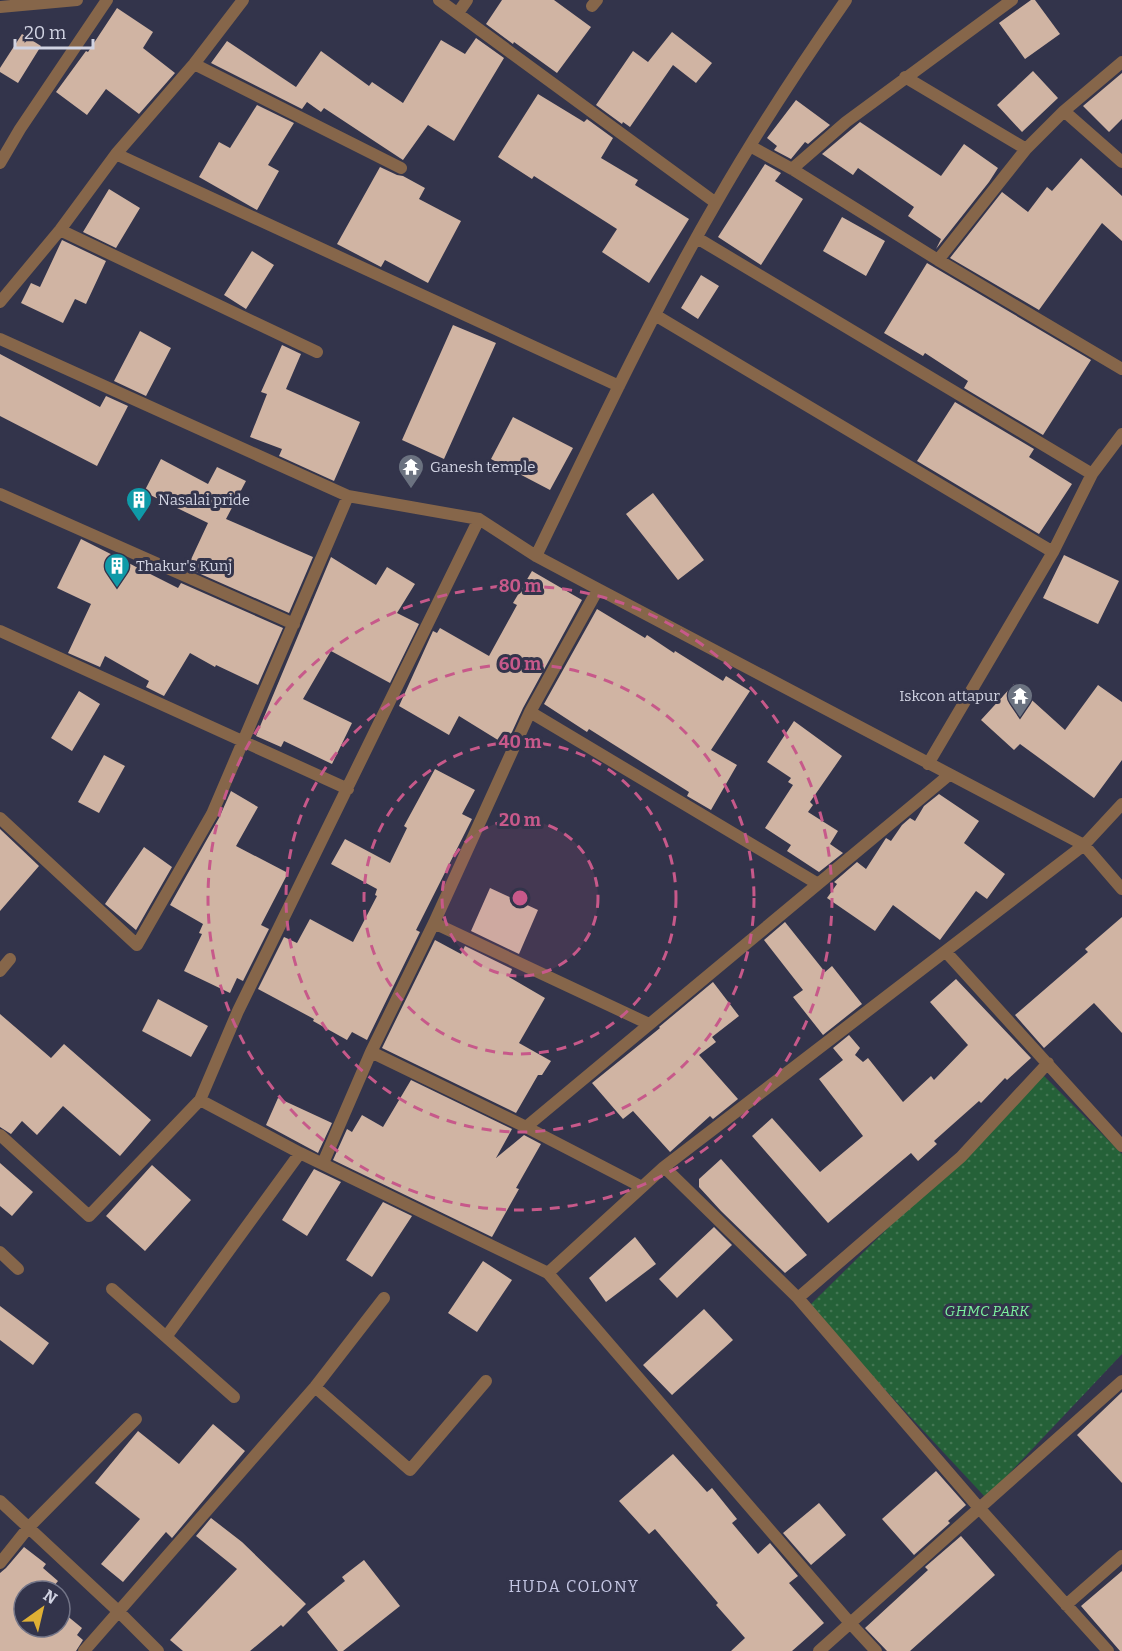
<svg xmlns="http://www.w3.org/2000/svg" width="1122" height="1651" viewBox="0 0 1122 1651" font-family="Bitter,serif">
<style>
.park{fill:url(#park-dots)}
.building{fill:#d0b4a3}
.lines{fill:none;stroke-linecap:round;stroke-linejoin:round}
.minor{stroke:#86664a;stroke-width:12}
.ring{fill:none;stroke:#c7598a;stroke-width:3;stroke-dasharray:10 8}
.labels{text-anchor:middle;stroke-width:6;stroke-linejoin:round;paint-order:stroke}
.poi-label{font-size:15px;fill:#d1d3e2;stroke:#33344b;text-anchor:start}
.park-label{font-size:15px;font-style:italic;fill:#7df4a0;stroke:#33344b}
.neighbourhood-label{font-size:16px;letter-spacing:1.5px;fill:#c5c7e4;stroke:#33344b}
.centre{fill:#c7598a;stroke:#33344b;stroke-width:3}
.ring-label{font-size:18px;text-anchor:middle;font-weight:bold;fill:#c7598a;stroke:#33344b;stroke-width:6;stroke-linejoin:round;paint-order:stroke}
</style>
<defs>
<pattern id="park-dots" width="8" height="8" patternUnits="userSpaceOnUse" patternTransform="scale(1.5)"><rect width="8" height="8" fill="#256138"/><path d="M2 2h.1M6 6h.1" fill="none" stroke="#447754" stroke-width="1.8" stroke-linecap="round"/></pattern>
</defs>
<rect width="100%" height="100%" fill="#33344b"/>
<!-- park -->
<path class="park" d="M1043,1075L1122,1154V1354L986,1498L808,1307Z"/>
<!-- building -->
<path class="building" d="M502,0H554L591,27L557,73L514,42L513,44L486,24Z
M1031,0H1035L1060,34L1025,59L999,23Z
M117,8L153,32L143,48L175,73L139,114L106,89L87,115L56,92L86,51L88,52Z
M672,32L712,63L696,83L673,65L630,127L623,122L622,124L596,105L633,51L648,62Z
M22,34L41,46L18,83L0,72V68Z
M476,38L504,58L454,141L428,125L403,160L324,108L321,112L307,102L302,109L211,63L227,41L296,87L321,51L369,86L372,82L403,103L441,40L465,54Z
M1033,71L1058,98L1022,132L997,105Z
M1122,73V119L1109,132L1083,106Z
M538,94L584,122L587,119L613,138L601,158L638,180L635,185L689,219L649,283L602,252L617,229L534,176L532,179L498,157Z
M796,100L830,125L808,144L805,142L791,159L774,150L777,146L767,138Z
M257,105L294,123L268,165L279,171L257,210L199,177L219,142L230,148Z
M860,122L941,176L964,144L998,168L989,182L936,249L941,239L908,216L914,207L858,168L853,175L822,154Z
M1081,158L1122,196V241L1102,223L1039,310L950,258L1002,192L1028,212L1047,187L1052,191Z
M765,164L781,173L775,181L803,199L761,265L718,237Z
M380,167L397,175L403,176L425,188L419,199L461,221L428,283L385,260L381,267L337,244Z
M109,189L140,208L116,248L83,232Z
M842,217L885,241L866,276L823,251Z
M62,240L106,261L86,304L75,299L63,323L21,303L31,283L40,287Z
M252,251L274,265L246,309L224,295Z
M927,263L1091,360L1043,435L964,388L968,381L925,353L923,356L884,333Z
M701,275L719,286L698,319L681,308Z
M453,325L496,343L444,459L402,440Z
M140,331L171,348L146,396L114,381Z
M282,345L301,354L286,389L360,422L334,481L279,456L282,449L250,437L267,394L261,392Z
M0,354L100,407L106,396L128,406L97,466L0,416Z
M955,402L1034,449L1029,457L1072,484L1039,534L917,461Z
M513,417L573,448L550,490L491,459Z
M161,459L208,484L217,467L246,481L226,519L313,557L289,613L187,568L208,523L144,492Z
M653,493L704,560L678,580L626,514Z
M81,539L178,588L181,583L283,628L258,685L216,665L215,667L190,653L164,696L146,687L149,681L105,656L100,667L68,653L91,604L57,588Z
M1064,555L1119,581L1098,624L1043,598Z
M331,557L376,585L387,567L415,584L397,613L419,624L390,683L331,651L303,699L352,723L332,764L284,741L281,747L256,736Z
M532,571L582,600L523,708L506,745L459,716L449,735L399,706L433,631L437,633L440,628L489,656L517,605L513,603Z
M597,609L645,638L647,635L674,653L675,651L723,681L726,676L750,691L711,750L737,765L711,810L687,796L689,792L589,729L587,732L544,704Z
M1014,684L1065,730L1098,685L1122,702V760L1094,798L1020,744L1014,750L981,720Z
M79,691L100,704L72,751L51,738Z
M794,721L842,756L810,802L813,805L808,812L838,831L830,844L843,853L819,872L787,851L791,845L765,828L793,785L788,782L791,778L767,762Z
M104,755L125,766L99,813L78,802Z
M435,769L475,790L462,814L472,819L416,930L420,932L367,1040L352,1032L347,1040L313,1021L314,1019L258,989L284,937L297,943L310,919L353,942L377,896L375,895L377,889L331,864L345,839L390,863L407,828L404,826Z
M231,791L258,807L236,846L288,873L261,925L269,929L243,981L237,978L230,993L184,971L202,934L199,933L203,924L170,905L219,818Z
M939,794L979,821L964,843L1005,874L987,899L976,891L940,940L893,905L875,931L827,898L837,884L834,882L857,862L866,869L886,838L891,841L902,825L910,818L915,821L924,806Z
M0,829L39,866L0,911Z
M144,847L172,867L136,930L105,904Z
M490,888L538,910L519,954L471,931Z
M1122,917V1033L1094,1003L1044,1048L1015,1015L1088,952L1085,949Z
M785,922L825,972L832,966L862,1004L823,1035L793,997L803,990L764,940Z
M435,940L461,954L465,946L512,969L509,977L545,998L519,1043L551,1061L542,1075H538L516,1113L382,1048Z
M956,979L1031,1058L1007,1080L1005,1078L981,1103L979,1101L934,1141L937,1144L918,1161L911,1153L828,1223L752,1136L772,1118L820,1172L863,1136L819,1079L843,1060L833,1048L849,1035L860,1048L855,1055L863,1062L868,1058L903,1102L931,1076L934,1080L968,1045L930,1002Z
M713,982L739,1016L712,1037L716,1042L699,1055L738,1099L713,1119L710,1116L670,1152L633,1111L623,1119L592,1083L660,1028L659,1027Z
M158,999L208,1026L191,1057L142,1031Z
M0,1014L51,1058L64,1044L151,1120L120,1156L63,1106L37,1135L22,1121L11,1134L0,1127Z
M411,1080L512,1129L496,1158L524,1135L541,1144L516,1188L519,1189L492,1237L333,1160L347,1129L352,1132L362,1115L383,1127Z
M278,1098L332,1123L318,1153L266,1125Z
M721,1159L807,1255L785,1273L721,1211L699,1187V1179Z
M0,1163L33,1192L12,1216L0,1206Z
M152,1165L191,1200L145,1251L106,1216Z
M314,1169L341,1182L307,1236L282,1220Z
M383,1202L412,1216L372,1277L346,1260Z
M714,1227L732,1245L677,1298L659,1279Z
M635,1237L656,1264L606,1302L589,1278Z
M483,1261L512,1280L477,1332L448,1313Z
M0,1306L49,1343L33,1365L0,1340Z
M704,1309L733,1340L672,1395L643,1365Z
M1122,1392V1483L1077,1435Z
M213,1424L245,1451L172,1538L166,1532L123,1582L101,1564L140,1519L95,1483L138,1431L179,1464Z
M673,1454L707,1492L712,1488L737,1519L732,1523L758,1554L770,1543L798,1576L789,1583L824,1623L792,1651H731L745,1638L716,1605L718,1603L655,1529L649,1534L619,1501Z
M936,1471L966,1505L948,1521L950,1523L914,1555L882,1519Z
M819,1503L846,1535L811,1565L783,1533Z
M211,1518L242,1542L306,1604L283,1627L281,1625L250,1651H183L170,1640L237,1569L196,1536Z
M961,1536L995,1575L910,1651H887L865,1628L928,1570L925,1567Z
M24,1547L46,1564L43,1568L58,1581L50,1591H24V1627H60V1610L82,1628L77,1635L83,1640L76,1651H0V1573L6,1568Z
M364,1560L400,1606L343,1651H338L307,1612L345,1581L342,1577Z
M1122,1571V1651H1120L1081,1606Z"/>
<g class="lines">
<!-- minor -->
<path class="minor" d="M439,0L716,203
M592,6L597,0
M0,7L77,0
M458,13L467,0
M194,64L401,168
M905,77L1026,149
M1064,111L1122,162
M750,146L792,169L938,260L1122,369
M116,154L619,386
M0,163L20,129L107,0
M792,169L846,122L1012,0
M60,230L317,352
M697,238L1092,474
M938,260L1026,149L1064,111L1122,62
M0,302L60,230L116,154L194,64L243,0
M655,315L1053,552
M0,339L348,496L479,519L536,556L598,589L1084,845L1122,889
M0,494L294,624
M536,556C594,437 650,317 716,203C756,133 800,66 846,0
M0,631L348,789
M530,712L818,884
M928,764L1053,552L1092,474L1122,434
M0,818L137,945L212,814L348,496
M434,923L649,1024
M946,952L1122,1146
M0,971L10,959
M371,1052L526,1127L642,1187
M1048,1063L961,1157L798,1298L980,1509L1108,1651
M200,1100L238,1011L479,519
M526,1127L949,775
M0,1135L89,1216L200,1100L300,1153L548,1273L850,1623L876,1651
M323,1163L371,1052L434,923L530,712L598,589
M664,1167L798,1298
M0,1252L18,1269
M548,1273L664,1167L1084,845L1122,804
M112,1289L234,1397
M166,1337L300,1153
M315,1387L410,1470L486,1381
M0,1501L118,1611L158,1651
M0,1563L28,1528L136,1419
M1066,1605L1122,1556
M84,1651L315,1387L384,1298
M819,1651L1122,1381"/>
</g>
<!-- distance rings -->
<circle cx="520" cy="898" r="78" fill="#c7598a" fill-opacity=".12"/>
<g class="ring">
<circle cx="520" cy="898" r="78"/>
<circle cx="520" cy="898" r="156"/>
<circle cx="520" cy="898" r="234"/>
<circle cx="520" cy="898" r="312"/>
</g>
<!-- icons -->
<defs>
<symbol id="temple-pin" viewBox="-11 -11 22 30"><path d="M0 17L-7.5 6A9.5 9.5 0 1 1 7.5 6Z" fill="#6b7280" stroke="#33344b"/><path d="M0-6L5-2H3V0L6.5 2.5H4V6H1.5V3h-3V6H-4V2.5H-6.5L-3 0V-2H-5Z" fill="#fff"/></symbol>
<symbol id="building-pin" viewBox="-11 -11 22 30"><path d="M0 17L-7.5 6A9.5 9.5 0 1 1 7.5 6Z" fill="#0f9aa8" stroke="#33344b"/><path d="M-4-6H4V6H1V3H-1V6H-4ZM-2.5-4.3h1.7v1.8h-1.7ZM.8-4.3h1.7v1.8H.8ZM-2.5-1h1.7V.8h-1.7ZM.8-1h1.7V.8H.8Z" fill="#fff"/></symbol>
</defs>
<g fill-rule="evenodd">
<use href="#temple-pin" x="396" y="452" width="30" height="40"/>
<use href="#building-pin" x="124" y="485" width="30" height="40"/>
<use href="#building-pin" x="102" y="551" width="30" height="40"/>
<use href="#temple-pin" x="1005" y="681" width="30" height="40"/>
</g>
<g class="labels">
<!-- poi labels -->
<g class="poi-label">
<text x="430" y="472">Ganesh temple</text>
<text x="158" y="505">Nasalai pride</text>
<text x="136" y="571">Thakur's Kunj</text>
<text x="1000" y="701" text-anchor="end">Iskcon attapur</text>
</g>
<!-- park labels -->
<g class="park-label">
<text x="987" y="1316">GHMC PARK</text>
</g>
<!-- neighbourhood labels -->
<g class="neighbourhood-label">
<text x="574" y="1592">HUDA COLONY</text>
</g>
</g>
<circle cx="520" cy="898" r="9" class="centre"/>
<g class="ring-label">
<text x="520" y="592">80 m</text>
<text x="520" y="670">60 m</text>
<text x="520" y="748">40 m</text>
<text x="520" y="826">20 m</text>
</g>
<!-- north arrow -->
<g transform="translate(42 1609) rotate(34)"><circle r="28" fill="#33344b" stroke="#727487" stroke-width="1.5"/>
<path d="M0-4.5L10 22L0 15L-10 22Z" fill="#dfb034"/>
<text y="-9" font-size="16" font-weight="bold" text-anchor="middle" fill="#d1d3e2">N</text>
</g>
<!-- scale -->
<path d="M15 39v9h78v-9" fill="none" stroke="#d1d3e2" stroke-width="3"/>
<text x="24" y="39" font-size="18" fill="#d1d3e2" stroke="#33344b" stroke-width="4.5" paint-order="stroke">20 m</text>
</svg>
